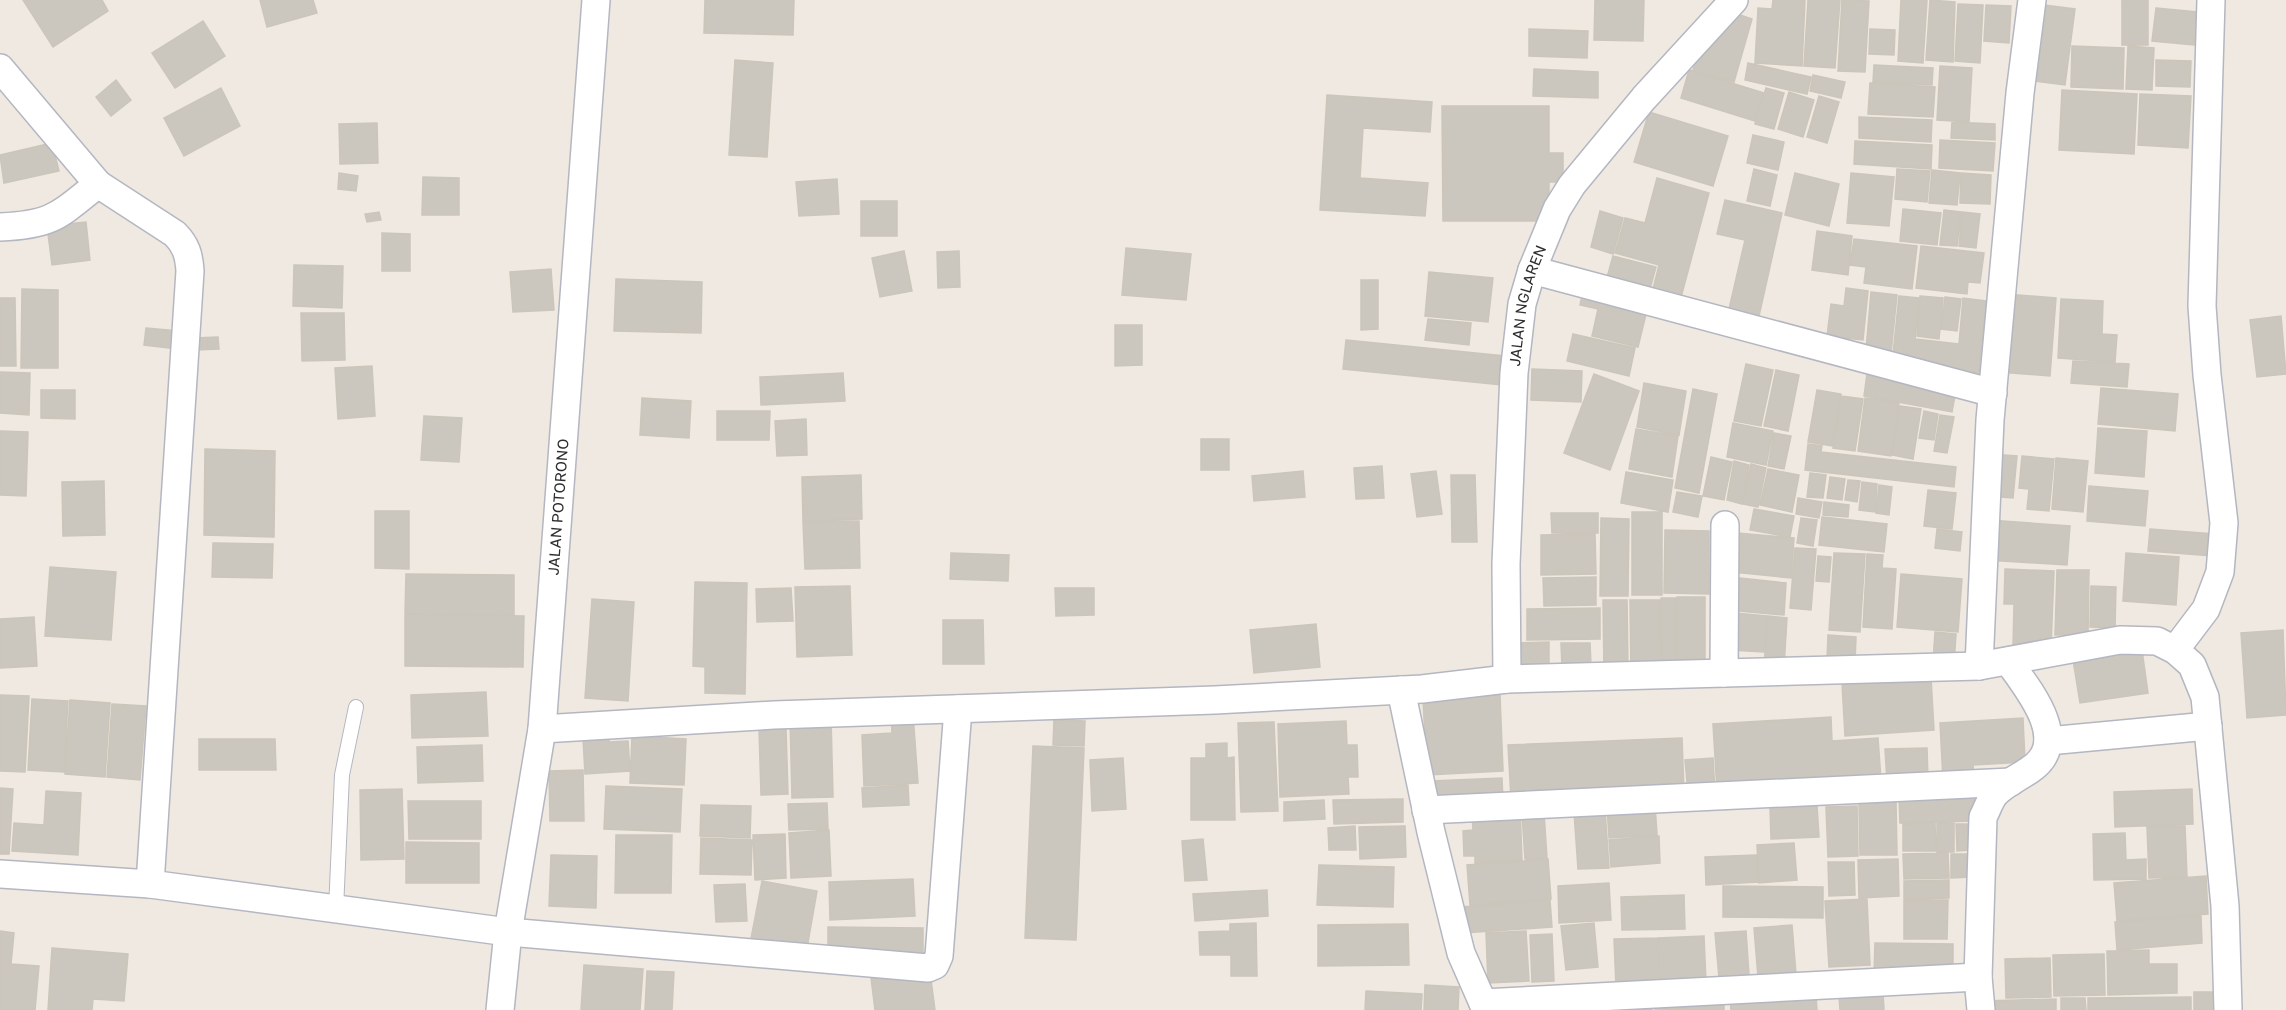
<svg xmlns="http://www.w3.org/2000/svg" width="2286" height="1010" viewBox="0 0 2286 1010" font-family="'Golos Text',sans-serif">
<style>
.building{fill:#cbc7bf;stroke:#cbc5ba;stroke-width:1.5}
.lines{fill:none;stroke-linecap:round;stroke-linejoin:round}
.lane-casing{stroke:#b4b7c1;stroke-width:16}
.street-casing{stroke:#b4b7c1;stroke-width:30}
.lane{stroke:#fff;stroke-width:14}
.street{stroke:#fff;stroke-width:27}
.labels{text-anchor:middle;stroke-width:5;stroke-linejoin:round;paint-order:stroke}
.street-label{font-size:15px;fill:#2e2e2e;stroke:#fff}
</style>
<rect width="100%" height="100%" fill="#efe9e1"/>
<!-- building -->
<path class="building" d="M23,0H102L108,11L53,47Z
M260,0H313L317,13L267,27Z
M705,0H794L793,35L704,33Z
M1595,0H1644L1643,41L1594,40Z
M1773,0H1805L1802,66L1755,63L1758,8L1772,9Z
M1808,0H1840L1835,68L1804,66Z
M1842,0L1869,1L1865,72L1838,71Z
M1901,0H1927L1923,63L1898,61Z
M1930,0L1955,2L1953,62L1926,60Z
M2122,0H2148V45H2122Z
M1958,4L1983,5L1980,63L1955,61Z
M2036,4L2075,9L2065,85L2027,80Z
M1986,5L2011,6L2009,43L1984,41Z
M2156,8L2208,13L2205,46L2152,41Z
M1725,10L1752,19L1734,82L1693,70L1703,36L1716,40Z
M203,21L225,56L175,88L152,53Z
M1529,29L1588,31L1587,58L1529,56Z
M1870,29L1895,30L1894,55L1869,54Z
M2072,46L2124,48L2123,89L2071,87Z
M2128,46L2154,48L2152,90L2126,89Z
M735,60L773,63L767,157L729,155Z
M2156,60L2191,61L2190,87L2156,86Z
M1748,63L1811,77L1807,94L1745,80Z
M1874,65L1933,68L1932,85L1873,82Z
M1940,66L1972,68L1969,122L1937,120Z
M1534,69L1598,72V98L1533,96Z
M1689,70L1764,93L1755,121L1681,98Z
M1813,75L1845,82L1841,98L1810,91Z
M116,80L131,100L111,116L96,97Z
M1870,83L1935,87L1933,117L1868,114Z
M221,88L240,126L184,156L164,118Z
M1766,88L1784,93L1774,129L1755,124Z
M2062,90L2137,94L2134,154L2059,150Z
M1789,92L1814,100L1803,137L1778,129Z
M2140,94L2191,96L2188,148L2138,145Z
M1327,95L1432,102L1430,132L1363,128L1360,178L1428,183L1425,216L1320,210Z
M1819,96L1839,102L1827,143L1807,137Z
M1442,106H1549V153H1563V182H1549V221H1443Z
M1649,112L1728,136L1713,186L1634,162Z
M1859,117L1932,120L1931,142L1859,138Z
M1952,122L1995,124V140L1951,138Z
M377,123L378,163L340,164L339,124Z
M1753,135L1784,142L1778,170L1747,163Z
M1940,140L1995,143L1993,171L1939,168Z
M1855,141L1932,145L1931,169L1854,164Z
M52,143L59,171L4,183L0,155Z
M1754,169L1777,175L1770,206L1747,201Z
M1897,169L1930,171L1927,202L1895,199Z
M1932,170L1960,173L1957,205L1929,203Z
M339,173L358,176L356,191L338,189Z
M1795,173L1839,184L1829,226L1785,215Z
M1851,173L1894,177L1889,226L1847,223Z
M1961,173L1991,175L1990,204L1960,203Z
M423,177L459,178V215H422Z
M1657,178L1709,193L1680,301L1652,293L1659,265L1615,253L1625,218L1645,223Z
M837,179L839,214L799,216L796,182Z
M1725,200L1782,213L1759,316L1729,309L1745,240L1717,234Z
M861,201H897V236H861Z
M1903,209L1941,213L1937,245L1900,241Z
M1944,210L1961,212L1957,246L1940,245Z
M1600,211L1623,218L1613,254L1591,247Z
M379,212L381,220L367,222L365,214Z
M1962,212L1980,214L1976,248L1959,246Z
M86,222L90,260L52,265L47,226Z
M1817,231L1852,236L1848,275L1812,270Z
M382,233L410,234V271H382Z
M1854,239L1917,246L1912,289L1864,283L1866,267L1850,265Z
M1921,246L1984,253L1980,283L1968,282L1967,294L1916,288Z
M1126,248L1191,254L1186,300L1122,295Z
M904,251L912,291L880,297L872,258Z
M959,251L960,287L938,288L937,252Z
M1613,256L1656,267L1649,292L1606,281Z
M294,265L343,266L342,308L293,306Z
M551,269L554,310L513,312L510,272Z
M1429,272L1493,278L1488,322L1425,316Z
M616,279L702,282L701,333L614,331Z
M1361,280H1378V329L1361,330Z
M1584,287L1649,302L1638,347L1592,336L1598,309L1580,305Z
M1846,288L1868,291L1863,340L1827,336L1831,304L1844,306Z
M22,289L58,290V368H21Z
M1871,292L1897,295L1891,353L1866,350Z
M2005,294L2056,298L2050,376L1999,372Z
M1899,296L1919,298L1915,339L1959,344L1963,298L1986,301L1979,373L1892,364Z
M1920,296L1943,298L1939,339L1917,336Z
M1945,297L1961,299L1957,331L1941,329Z
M0,298H15L16,366H0Z
M2061,299L2103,301L2102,334L2117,335L2115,362L2058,358Z
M301,313H344L345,360L302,361Z
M2281,316L2286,374L2257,377L2250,320Z
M1428,319L1471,323L1469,345L1425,340Z
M1115,325H1142V365L1115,366Z
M146,328L178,331L177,349L144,345Z
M1573,334L1635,348L1629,376L1567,361Z
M218,337L219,349L195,350V338Z
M1346,340L1505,356L1502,385L1343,369Z
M2073,361L2129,364L2127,387L2071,383Z
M1746,364L1773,370L1761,426L1734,421Z
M372,366L375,416L338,419L335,368Z
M1532,369L1582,371L1581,402L1531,400Z
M1776,370L1799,375L1788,431L1764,426Z
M0,372L30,373L29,415L0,413Z
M843,373L845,401L761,405L760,377Z
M1594,374L1639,391L1610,470L1564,453Z
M1867,374L1956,390L1952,412L1864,396Z
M1644,383L1686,391L1679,435L1637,427Z
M2101,388L2178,394L2175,431L2098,424Z
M1693,389L1717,394L1699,493L1675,488Z
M41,390H75V419L41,418Z
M1817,390L1841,394L1832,446L1808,442Z
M1841,396L1863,399L1855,451L1833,448Z
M642,398L691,401L689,438L640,435Z
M1865,398L1899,403L1891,456L1858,451Z
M1900,406L1921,409L1913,459L1892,455Z
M717,411H770L769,440H717Z
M1924,411L1938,414L1934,440L1919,438Z
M1940,415L1954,417L1947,453L1934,451Z
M424,416L462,418L459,462L421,460Z
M806,419L807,455L777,456L775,421Z
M1733,423L1773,431L1766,465L1727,457Z
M2098,428L2147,431L2144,477L2095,473Z
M1636,429L1678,436L1672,477L1629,469Z
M0,431L28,432L26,496L0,495Z
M1774,433L1791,436L1784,469L1768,466Z
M1201,439H1229V470H1201Z
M1808,444L1822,446L1821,452L1956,467L1954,487L1805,470Z
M205,449L275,451L274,537L204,535Z
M1991,454L2017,456L2013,498L1988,496Z
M2022,456L2054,459L2049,511L2027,509L2029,489L2019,488Z
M1711,457L1732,462L1724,500L1703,496Z
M2056,458L2088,461L2083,512L2052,509Z
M1734,461L1749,465L1742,504L1727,500Z
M1751,464L1766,468L1758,507L1743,504Z
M1382,466L1384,498L1356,499L1354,468Z
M1768,469L1799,475L1792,512L1760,505Z
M1303,471L1305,497L1254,501L1252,476Z
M1436,471L1442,514L1417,517L1411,474Z
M1626,472L1673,480L1668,512L1621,503Z
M1810,473L1826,475L1823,498L1807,497Z
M861,475L862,519L803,521L802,477Z
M1451,475H1475L1477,542H1452Z
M1830,477L1845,479L1842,500L1827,498Z
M1848,480L1860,481L1857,502L1845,500Z
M104,481L105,535L63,536L62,482Z
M1862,482L1877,484L1875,512L1859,510Z
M1879,485L1892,487L1889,515L1876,513Z
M2089,486L2148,491L2145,526L2087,521Z
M1928,490L1956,493L1952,529L1924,526Z
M1677,492L1702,496L1698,517L1673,512Z
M1798,498L1822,502L1819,518L1796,514Z
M1824,502L1849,505L1848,517L1823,515Z
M1754,509L1794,516L1790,537L1750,530Z
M375,511H409V569L375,568Z
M1632,512H1662V595H1632Z
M1551,513H1598V533H1552Z
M1822,517L1887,524L1884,552L1819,545Z
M1601,518L1629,519L1628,596H1600Z
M1801,518L1817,520L1813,546L1797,543Z
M1989,520L2070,526L2067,565L1986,560Z
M859,521L860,568L805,569L803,522Z
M1937,529L1962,532L1960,551L1935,548Z
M2150,529L2215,534L2213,556L2148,551Z
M1665,530L1709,531V594L1664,593Z
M1737,533L1794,538L1791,578L1733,572Z
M1595,534L1596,574L1541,575V535Z
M213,543L273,544L272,578L212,577Z
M1795,548L1816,549L1811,610L1790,608Z
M951,553L1009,555L1008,581L950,579Z
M1834,553L1865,554L1860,632L1829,630Z
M2126,553L2179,557L2176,605L2123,601Z
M1867,554L1883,555L1882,568L1896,569L1892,629L1863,627Z
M1818,556L1831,557L1829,582L1816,581Z
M50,567L116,572L111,640L45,636Z
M2005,569L2054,571L2051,647L2013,646L2014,604H2004Z
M2057,570H2089L2088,635H2055Z
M406,574L514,575V616L405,614Z
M1901,574L1962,579L1958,632L1897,627Z
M1596,577V605L1544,606L1543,578Z
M1730,577L1786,583L1784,615L1728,610Z
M695,582L747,583L745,694L705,693V667L693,666Z
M850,586L852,655L797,657L795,587Z
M2091,586L2116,587L2115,628L2090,627Z
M791,588L793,621L757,622L756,589Z
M1055,588H1094V615L1056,616Z
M1677,597H1705V662H1677Z
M1661,598H1676V670H1662Z
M592,599L634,602L628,701L585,698Z
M1603,600H1627L1628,672L1604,671Z
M1630,600H1660L1661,670L1631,671Z
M1600,608V639L1527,640V609Z
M1734,613L1767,616L1764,652L1731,650Z
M405,614L524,616L523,667L405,666Z
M1768,616L1787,618L1784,667L1764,666Z
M34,617L37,666L0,668V619Z
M943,620H983L984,664H943Z
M1316,624L1320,667L1254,673L1250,630Z
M2283,630L2286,715L2247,718L2241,633Z
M1935,632L1956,634L1954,664L1933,662Z
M1828,635L1856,637L1855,661L1827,659Z
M1549,642V669L1518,670L1517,643Z
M1561,643H1590L1591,666L1562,667Z
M2142,650L2148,693L2080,703L2073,660Z
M1931,678L1934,730L1845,736L1842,683Z
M486,692L488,736L412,738L411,695Z
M0,695L29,696L25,772L0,771Z
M1500,695L1503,771L1427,775L1423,699Z
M32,699L68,701L64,772L28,770Z
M70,700L110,703L105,777L65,774Z
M112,704L146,706L140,780L107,777Z
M913,714L918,783L864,786L862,735L892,733L891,715Z
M831,717L833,797L792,798L790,718Z
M1831,717L1832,741L1878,738L1881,780L1717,790L1713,724Z
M2023,718L2025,762L1973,765L1974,778L1943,780L1940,723Z
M1054,720L1085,721L1084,746L1053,745Z
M1346,721L1347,745H1357L1358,777H1348L1349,794L1280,797L1278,724Z
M1274,722L1278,811L1241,812L1238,723Z
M786,728L788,794L761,795L759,729Z
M632,736L686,739L684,785L630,783Z
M609,737V742L628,741L630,771L585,774L583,738Z
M1682,738L1684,792L1511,799L1508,745Z
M199,739H275L276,770H199Z
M1227,743V758L1234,757L1235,820H1191V758H1206V744Z
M482,745L483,781L418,783L417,747Z
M1033,746L1084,748L1076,940L1025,938Z
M1927,748L1928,780L1887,782L1885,749Z
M1123,758L1126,809L1092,811L1090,760Z
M1713,758L1715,792L1688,793L1685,760Z
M583,770L584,821H550L549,771Z
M1502,778L1503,803L1432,806L1431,781Z
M908,785L909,805L863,807L862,788Z
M606,786L682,789L680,832L604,829Z
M0,788L13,789L9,854H0Z
M402,789L404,859L361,860L360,790Z
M2192,789L2193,824L2115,827L2114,792Z
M46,791L81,793L78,855L12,851L14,823L44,825Z
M1974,796L1975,821L1900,823L1899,798Z
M1403,799V822L1334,824L1333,800Z
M1324,800L1325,819L1284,821V802Z
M408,801H481V839H409Z
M1896,801L1897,855H1860L1859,802Z
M827,803L828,829L789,830L788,804Z
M1655,804L1657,835L1609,838L1607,807Z
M701,805L751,806L750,838L700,836Z
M1817,805L1819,837L1771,839L1770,807Z
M1857,806L1858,856L1828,857L1826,807Z
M1520,809L1522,860L1475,863V856H1464L1463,831L1473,830L1472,812Z
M1605,810L1609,868L1578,869L1574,812Z
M1544,813L1547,858L1525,859L1522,814Z
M1935,823L1936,851H1903V824Z
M1937,823H1954V852H1937Z
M1956,824H1970L1971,850L1957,851Z
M1355,826L1356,850H1329L1328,828Z
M1405,826L1406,857L1360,859L1359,827Z
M2185,826L2187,877L2149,878L2147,827Z
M829,830L831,876L791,878L789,833Z
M2125,833L2126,860L2146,859V879L2094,880L2093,834Z
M785,834L786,878L755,880L753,835Z
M616,835H672L671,893H615Z
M1659,836L1660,863L1611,867L1609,840Z
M701,838L752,840L751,875L700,874Z
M1203,839L1207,880L1185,881L1182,841Z
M406,842L479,843V883H406Z
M1794,843L1797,880L1759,883L1757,845Z
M1948,853L1949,878L1904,879L1903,854Z
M1951,854H1971L1972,877L1951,878Z
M551,855L597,856L596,908L549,906Z
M1756,855L1758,882L1706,885L1705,857Z
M1548,859L1551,899L1470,905L1467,865Z
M1898,859L1899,896L1859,898L1858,860Z
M1828,862H1854L1855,895L1829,896Z
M1319,865L1394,867L1393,907L1317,905Z
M2206,876L2208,914L2117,921L2114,883Z
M913,879L915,916L830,920L829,882Z
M1949,880V898L1904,899V881Z
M762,881L817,891L806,954L750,944Z
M1609,883L1611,920L1559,923L1558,886Z
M745,884L747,921L716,922L714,885Z
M1723,886L1823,887V918L1723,917Z
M1267,890L1268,916L1195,921L1193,894Z
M1684,895L1685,929L1622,930L1621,897Z
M1867,899L1870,965L1829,967L1825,901Z
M1550,900L1552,927L1463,933L1461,907Z
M1904,900H1948L1947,939H1904Z
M2201,916L2202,943L2117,950L2115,922Z
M1256,923L1257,976H1231V955H1200L1199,932L1230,931V924Z
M1594,923L1598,967L1566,970L1561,926Z
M1408,924L1409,965L1318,966V925Z
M1792,925L1796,974L1758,977L1754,928Z
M828,927L923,928V957H828Z
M0,931L14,933L11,964L39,966L35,1010H0Z
M1526,931L1529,981L1488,983L1486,933Z
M1746,931L1749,975L1719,978L1715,933Z
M1552,934L1554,981L1532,982L1530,935Z
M1704,936L1706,983L1660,985L1658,938Z
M1658,938L1660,985L1616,987L1614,939Z
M1875,943L1953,944V974H1874Z
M52,948L128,954L124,1001L93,999L92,1010H48Z
M2149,950V964H2177V993L2108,995L2107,951Z
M2104,954L2105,995L2054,996L2053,955Z
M2050,958L2051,997L2006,998L2005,959Z
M584,965L643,969L640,1010H581Z
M647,971L674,972L672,1010H645Z
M930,972L935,1010H875L871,978Z
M1425,985L1459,987L1458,1010H1424Z
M1366,991L1422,994L1421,1010H1365Z
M2194,992H2216V1010H2194Z
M1883,993L1884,1010H1840L1839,996Z
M1816,995L1817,1010H1731L1730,1000Z
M2191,997V1010H2088V998Z
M2061,998H2085L2086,1010H2061Z
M2056,999V1010H1985L1984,1001Z
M1724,1005V1010L1654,1009Z
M1651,1008L1652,1010H1621Z"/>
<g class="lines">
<defs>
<path id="lane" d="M336,909L342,775L356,707"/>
<g id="street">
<path d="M0,68L98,184L175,234C186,245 189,255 190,271L150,884"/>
<path d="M0,227C52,225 58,216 98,184"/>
<path d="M1532,270L1993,393"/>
<path d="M2175,650L2206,609L2220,572L2224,523L2207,375L2202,306L2211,0"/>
<path d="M1979,666L1990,420L2020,93L2032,0"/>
<path d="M1724,673L1725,525"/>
<path id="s1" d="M1507,679L1506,564L1514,373L1522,304L1532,270L1557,209L1572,185L1644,98L1734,0"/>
<path d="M1401,690L1431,832L1461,953L1486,1010"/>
<path d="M542,729L774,715L1215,700L1422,689L1507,679L1979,666L2120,640L2157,641L2175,650L2192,665L2205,697L2225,906L2228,1010"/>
<path d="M2048,741L2208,726"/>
<path d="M1426,810L2011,782"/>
<path d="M0,874L150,884L508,932L928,968L935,965L939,956L958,709"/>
<path d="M1483,1003L1978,977"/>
<path id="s2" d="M500,1010L508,932L542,729L596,0"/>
<path d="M1981,1010L1978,977L1983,817C1987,810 1990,799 1996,793C2006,783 2020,777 2031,769C2072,741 2028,689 2008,661"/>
</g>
</defs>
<!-- lane casing -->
<use href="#lane" class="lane-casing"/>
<!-- street casing -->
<use href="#street" class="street-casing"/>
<!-- lane -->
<use href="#lane" class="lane"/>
<!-- street -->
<use href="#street" class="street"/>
</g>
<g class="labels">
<!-- street labels -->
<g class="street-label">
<text dy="5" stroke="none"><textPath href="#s1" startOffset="375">JALAN NGLAREN</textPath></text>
<text dy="5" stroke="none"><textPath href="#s2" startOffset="507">JALAN POTORONO</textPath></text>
</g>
</g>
</svg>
